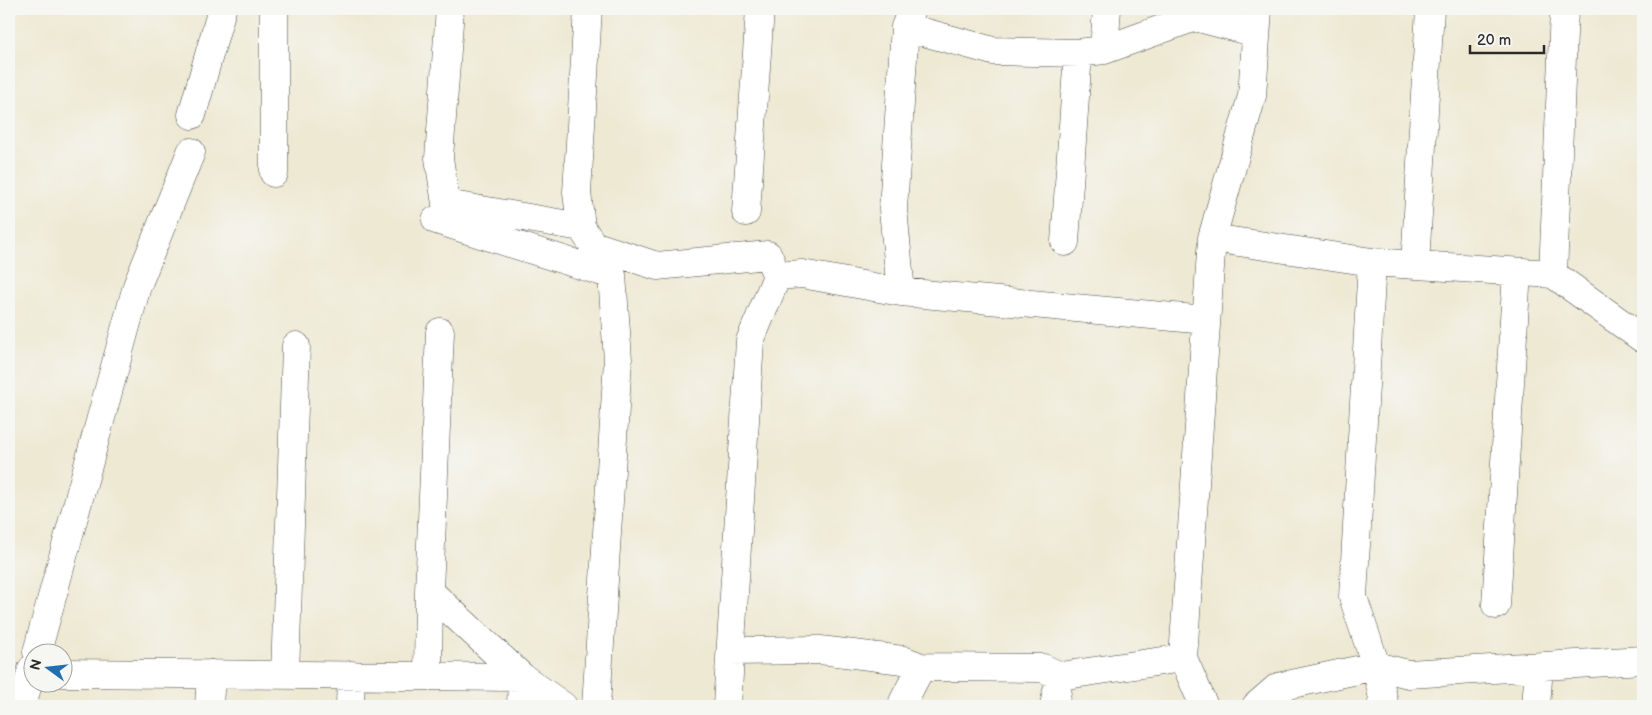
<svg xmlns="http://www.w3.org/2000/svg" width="1652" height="715" viewBox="0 0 1652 715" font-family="'Balsamiq Sans',sans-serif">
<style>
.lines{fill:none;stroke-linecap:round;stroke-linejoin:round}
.street-casing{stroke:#484844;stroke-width:29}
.street{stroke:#fff;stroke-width:28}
</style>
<rect width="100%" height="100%" fill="#f6f6f2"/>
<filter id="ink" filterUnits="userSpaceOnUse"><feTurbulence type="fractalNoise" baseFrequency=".02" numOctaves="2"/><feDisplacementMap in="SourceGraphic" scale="10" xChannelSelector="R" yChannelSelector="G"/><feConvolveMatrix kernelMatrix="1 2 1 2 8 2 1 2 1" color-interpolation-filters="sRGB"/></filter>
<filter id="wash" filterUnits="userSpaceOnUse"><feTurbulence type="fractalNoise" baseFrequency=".0096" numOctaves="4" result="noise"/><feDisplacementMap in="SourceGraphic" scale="20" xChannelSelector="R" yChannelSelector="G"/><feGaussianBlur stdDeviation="1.12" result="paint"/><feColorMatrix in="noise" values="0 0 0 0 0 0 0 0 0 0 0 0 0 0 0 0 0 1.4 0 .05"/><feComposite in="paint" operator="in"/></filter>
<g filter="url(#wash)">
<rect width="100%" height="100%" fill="#eee9d3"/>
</g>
<g filter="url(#ink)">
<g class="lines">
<defs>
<path id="street" d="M450,9L439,158L446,204L581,227
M588,9L577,192L581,227L593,245L657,266L768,255L777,276L802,274L901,292L1206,320
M905,27L993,51L1078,53L1104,50L1195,17L1256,33
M1104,50L1107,9
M192,115L222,9
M274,173V9
M746,212L760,9
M436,220L612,275L618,360L596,706
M1212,238L1372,262L1553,274L1643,339
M1065,242L1078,53
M1415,265L1430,9
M1553,274L1564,9
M901,292L893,209L905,27L912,9
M429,591L522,677L563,706
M1496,605L1517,272
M731,651L820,650L903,660L921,667L1043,668L1060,676L1183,658
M37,652L137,286L191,152
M62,673L522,677L521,706
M285,675L296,346
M428,676L429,591L440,332
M22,706L32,669
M209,706L211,674
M350,706L351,675
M727,706L750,341L777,276
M903,706V702L921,667
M1054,706L1060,676
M1204,706L1183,658L1212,238L1252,96L1258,9
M1256,706L1278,687L1376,666L1353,597L1372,262
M1381,706L1384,703L1376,666L1408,674L1643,660
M1536,706L1539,667"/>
</defs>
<!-- street casing -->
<use href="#street" class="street-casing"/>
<!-- street -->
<use href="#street" class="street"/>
</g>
</g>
<!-- margin -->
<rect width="1652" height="715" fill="none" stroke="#f6f6f2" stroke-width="30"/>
<!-- north arrow -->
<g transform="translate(48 668) rotate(285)"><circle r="24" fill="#f6f6f2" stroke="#a5a5a2"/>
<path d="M0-4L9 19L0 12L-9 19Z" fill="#1f6fb2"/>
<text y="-8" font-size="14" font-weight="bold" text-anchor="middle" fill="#2b2b2b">N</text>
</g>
<!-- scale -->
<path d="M1470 45v8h74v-8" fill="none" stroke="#2b2b2b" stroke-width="2.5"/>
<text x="1477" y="45" font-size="15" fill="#2b2b2b" stroke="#f6f6f2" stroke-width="4" paint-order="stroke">20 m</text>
</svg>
